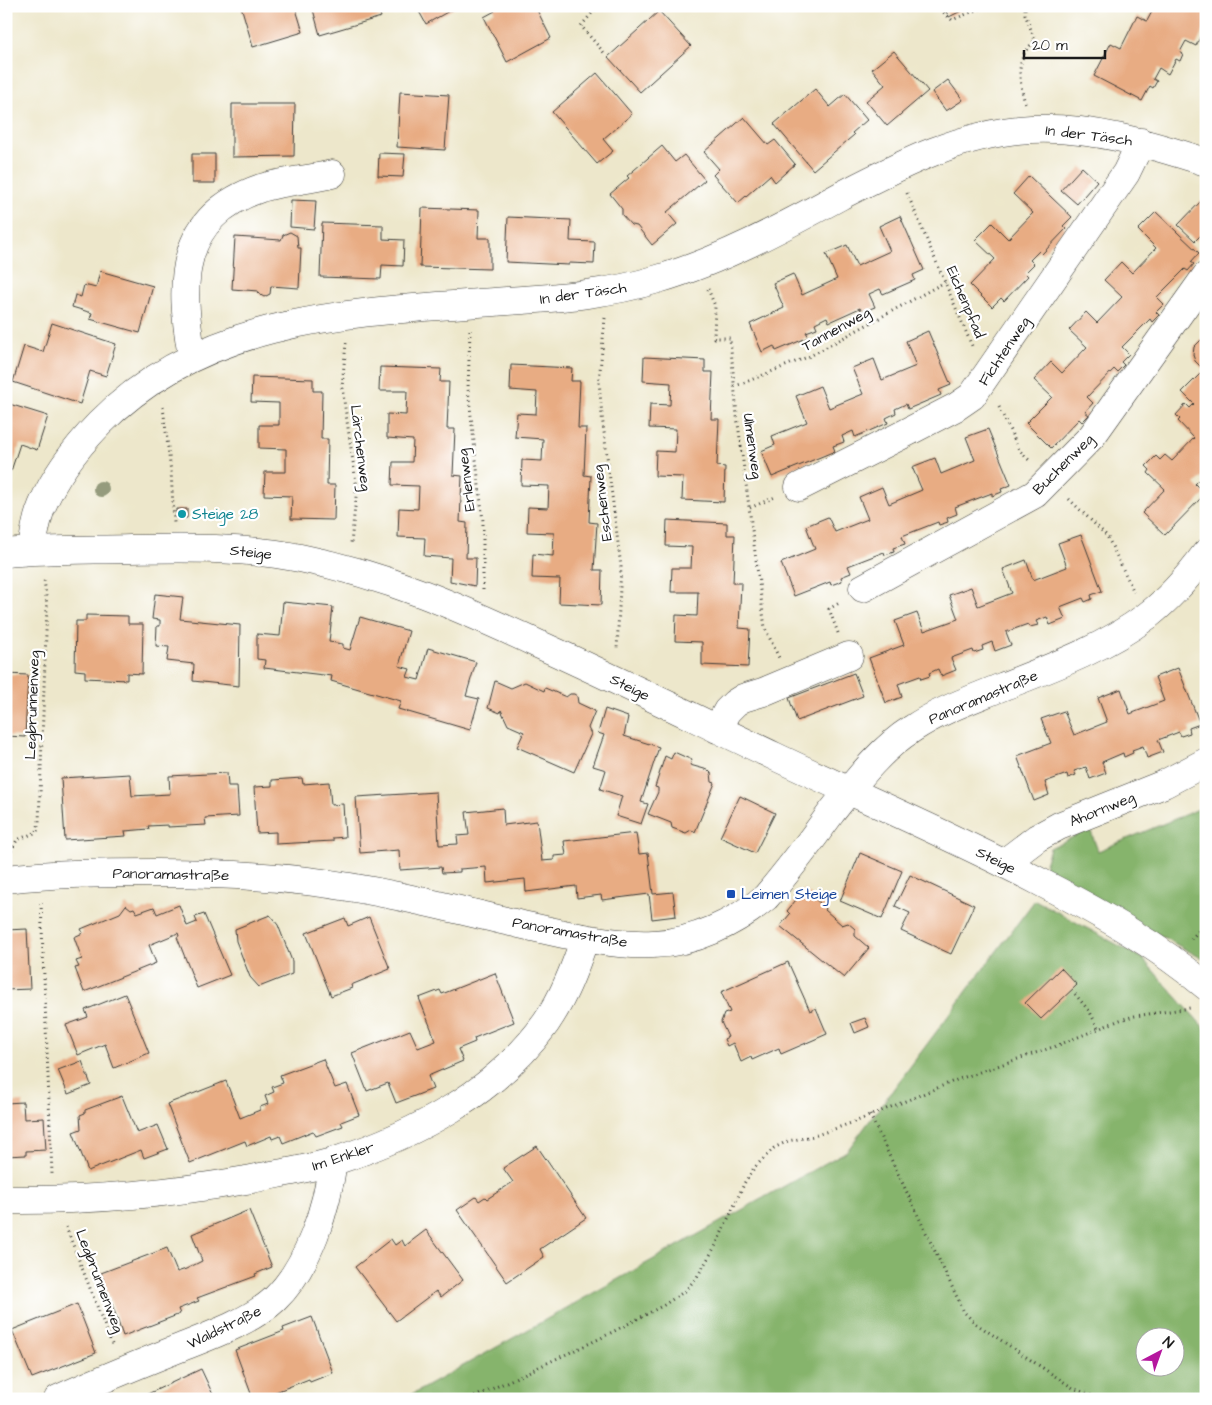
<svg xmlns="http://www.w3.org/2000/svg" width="1212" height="1405" viewBox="0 0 1212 1405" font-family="'Architects Daughter',sans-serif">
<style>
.forest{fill:#86b46c;stroke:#516844;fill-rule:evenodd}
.building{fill:#e8ac83}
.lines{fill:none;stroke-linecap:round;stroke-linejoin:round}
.minor-casing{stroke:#3b3a36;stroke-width:29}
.path{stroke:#3b3a36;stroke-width:3;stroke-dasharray:1 4;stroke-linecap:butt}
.minor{stroke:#fff;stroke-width:28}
.tree{fill:#959b7d}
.culture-dot{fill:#0f9aa8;stroke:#fff;stroke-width:2}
.transit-dot{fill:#1a4fb4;stroke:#fff;stroke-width:2}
.labels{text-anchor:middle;stroke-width:4.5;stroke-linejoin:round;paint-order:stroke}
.street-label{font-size:15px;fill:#1c1c1c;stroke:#fff}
.culture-label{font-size:15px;fill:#0d838f;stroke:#fff;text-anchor:start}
.transit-label{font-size:15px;fill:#164399;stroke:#fff;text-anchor:start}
</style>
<rect width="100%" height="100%" fill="#fff"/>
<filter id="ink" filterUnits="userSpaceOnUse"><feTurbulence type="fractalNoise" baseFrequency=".02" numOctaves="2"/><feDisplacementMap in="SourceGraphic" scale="10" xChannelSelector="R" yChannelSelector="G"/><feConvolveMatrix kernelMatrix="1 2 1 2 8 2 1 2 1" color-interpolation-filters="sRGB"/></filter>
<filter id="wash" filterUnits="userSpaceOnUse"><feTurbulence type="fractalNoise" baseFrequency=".0096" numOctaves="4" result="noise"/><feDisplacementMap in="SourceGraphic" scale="20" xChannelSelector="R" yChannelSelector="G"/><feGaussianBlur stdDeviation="1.12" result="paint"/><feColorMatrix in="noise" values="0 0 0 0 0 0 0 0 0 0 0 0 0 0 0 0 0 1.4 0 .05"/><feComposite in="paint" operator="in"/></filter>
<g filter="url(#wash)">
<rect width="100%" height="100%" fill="#ede7cb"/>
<!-- forest -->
<path class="forest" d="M1206,806V959H1203L1043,871L1050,848L1090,829L1098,851Z
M1035,900L1142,958L1206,1030V1399H404L847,1151ZM1144,1338H1174V1368H1144Z"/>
<g id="blocks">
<!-- building -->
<path class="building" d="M241,6H295L303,32L253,47Z
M312,6H377L381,17L320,35Z
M416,6H458L426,24Z
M493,6H535L551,38L507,62L484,17L495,11Z
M943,6H980L974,9L967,8L949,17Z
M1155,6H1206V32L1203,31L1196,46L1186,41L1180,52L1183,54L1180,61L1176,59L1168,74L1159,68L1153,79L1157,81L1153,88L1150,86L1142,101L1094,76L1111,43L1121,48L1137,16L1147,21Z
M659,11L691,46L640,92L608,57Z
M894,51L928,91L887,126L866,101L885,85L872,69Z
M597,73L632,114L603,139L613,151L597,164L552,112Z
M948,80L963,100L946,111L932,92Z
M815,89L830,107L845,94L867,120L852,133L854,135L813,170L774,124Z
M400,92L449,95L445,150L397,147Z
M232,104H295L294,156L232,157Z
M744,117L768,145L775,140L795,164L775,182L770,175L738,203L713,175L719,169L704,152Z
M662,146L675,162L684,155L705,180L667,212L677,224L652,245L637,226L631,225L622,215V209L610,194L629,178L627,176Z
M379,153L405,154L403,177L378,176Z
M192,154H215V183H192Z
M1082,167L1097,181L1077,204L1061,190Z
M1029,176L1072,217L1063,226L1066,229L1042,254L1039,251L1030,260L1034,264L1025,273L1028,276L1004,301L1001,298L992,307L970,285L995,259L975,240L992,223L1008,239L1033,213L1013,194Z
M1204,198L1206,199V230L1195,241L1178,225Z
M291,200L316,201L314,229L290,227Z
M422,208L479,210L478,238H490V269L420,267Z
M1156,212L1199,253L1191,262L1194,264L1188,271L1185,269L1157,297L1164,304L1156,312L1159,315L1152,322L1150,319L1122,347L1129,354L1121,362L1124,365L1117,372L1114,369L1087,397L1093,403L1085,412L1089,415L1082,422L1079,419L1051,448L1026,423L1052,397L1034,380L1051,362L1062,373L1087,347L1069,330L1086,312L1097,323L1122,297L1104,280L1121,262L1132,273L1156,248L1138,230Z
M900,216L924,270L913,275L915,280L883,294L880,289L869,294L875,307L862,312L860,308L829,322L827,317L815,323L817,328L806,332L809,337L776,351L774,346L762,352L750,324L784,308L773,283L793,274L802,295L837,279L826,254L847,245L857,266L890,251L879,226Z
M508,217L571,220L570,241L595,242L594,264L569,263V265L506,262Z
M322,223L383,225V239L404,240L403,266L382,265L381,279L320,277Z
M290,232L297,236L298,248H301L299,288L271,286L270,294L264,297L259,294L258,291L232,289L235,237L281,240L283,235Z
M100,271L153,286L140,333L90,319L92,313L72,307L75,295L81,297L84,285L96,288Z
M52,323L116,344L106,376L90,371L80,404L13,382L24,346L43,352Z
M928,331L951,385L939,390L941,395L908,409L906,404L895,409L896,413L886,418L888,423L855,437L853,431L842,436L844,442L833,446L835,451L772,477L761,451L775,445L772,436L807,422L796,396L820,386L829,408L863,394L852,368L874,359L882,380L916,366L906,341Z
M1206,339V473L1195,484L1205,494L1165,535L1142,513L1165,489L1148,473L1150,470L1146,466L1156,456L1160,460L1165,455L1172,461L1194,438L1178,421L1180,419L1176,415L1186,404L1190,408L1194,404L1182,392L1204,370L1195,361L1193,355L1194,347L1201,340Z
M644,357L705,360V372H713L711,419H719L717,466L725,467L724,502L682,500L683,477L655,476L656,451L675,452L676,429L649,428L650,404L670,405L671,383L643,381Z
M511,365L572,368L571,381H580L578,428H586L584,475L591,476L589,522L597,523L594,570H602L601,605L559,603L560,579L532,578L533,554L553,556L554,533L527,532L528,507L548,508L549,486L521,485L522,460L542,461L543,439L515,437L517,413L536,414L537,392L510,390Z
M380,367L441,369L440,382H449L447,429H455L453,475L462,476L460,522L467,523L466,558H476L475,586L450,581L451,558L424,556L425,538L398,537L399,508L418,509L419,486L392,485L393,462H412L413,440L387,438V414L406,415L407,391H379Z
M252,377L313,379V391H322L321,439H328L327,485H335L334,520L291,519L292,496L264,495L265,472H286V449L259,448V425H279V403L251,402Z
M6,403L48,416L37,450L20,444L11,471L6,470Z
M988,429L1011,485L1001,489L1002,492L992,496V493L955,507L957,514L947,518L948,522L939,525L938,522L902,536L905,544L893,548L894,552L885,555L884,552L848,566L851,573L841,577L842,581L831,585L830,582L794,596L781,563L815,549L806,526L828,517L835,532L868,519L859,497L882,487L889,504L922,490L912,467L935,458L941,474L975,460L966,437Z
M176,509H187V518H176Z
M667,520L727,523V535H735L733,583H741L739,628L750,629L748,667L702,665V642L675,641L676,615L697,616L698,592H671L672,568H691L692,547L666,546Z
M1081,535L1102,591L1091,595L1092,599L1085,602L1083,598L1060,607L1065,619L1050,625L1047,617L1036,621L1038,625L1030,627L1028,624L1006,632L1011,645L995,651L992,642L982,646L983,650L974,653L973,650L951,658L956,670L941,676L938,669L929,673L930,676L921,679L920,676L898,684L902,697L886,703L869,658L904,645L895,621L917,613L924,631L958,619L949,595L971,587L978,606L1012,593L1003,569L1026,560L1033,580L1067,567L1058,543Z
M155,594L183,597L180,619L240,625L239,686L193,681L194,664L167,661L169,647L156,646L157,626H160V620L152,619Z
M283,602L333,607L329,642L343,644V648L350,650L360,617L409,631L399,666L410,669L407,677L419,680L428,648L476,662L466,696L479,699L470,730L398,709L401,701L331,681L332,676L264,668L265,660L257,659V634L280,636Z
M86,615L128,616V624H143L142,674L127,673V680L85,678V671L75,670L76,621H86Z
M1178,668L1200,724L1189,728L1190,733L1181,736L1179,732L1158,740L1163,752L1147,758L1143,746L1132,750L1133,753L1124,757L1123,753L1102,762L1106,773L1090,779L1086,767L1074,771L1076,775L1068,778L1067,774L1045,782L1049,795L1034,801L1017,756L1051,743L1041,719L1064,711L1074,735L1107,722L1098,698L1121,689L1130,714L1164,701L1155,677Z
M854,673L863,696L797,721L789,698Z
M6,674L28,675L25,737L6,736Z
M495,681L511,688L525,682L544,691L545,688L566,697L570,694H574L577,696L578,703L595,711L588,728L591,734L574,772L517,747L524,732L508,725L501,710L500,713L488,708Z
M605,709L628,717L624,736L659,747L641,802L648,804L641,824L616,816L622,796L600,789L606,770L593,766L604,735L598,733Z
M674,752L692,760L690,765L708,770L711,773L712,782L715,783L695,832L691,830L686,833L672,828L671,823L648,814L658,792V788L655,787L665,756L671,759Z
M227,773L228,786H237L239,816L205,818L206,825L168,827V825L148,826L149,829L125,831L126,836L65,840L61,778L130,774L132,796L170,794L169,776Z
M302,778L303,784L329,782L331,805L343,804L345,837L333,838V841L276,844V832L257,833L254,787L272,786V780Z
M436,792L439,845L458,844L457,836L469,835L466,812L503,808L504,825L537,821L542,861L554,860V856L566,855L564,841L636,833L639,854L648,853L653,894L673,892L676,916L652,919L649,894L602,900L601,895L577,898L576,886L526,892L525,879L487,883L486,867L460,869V872L442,873L441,867L400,870L399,850L360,853L356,797Z
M740,796L775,813L755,853L720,837Z
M860,853L902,871L882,919L840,901Z
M910,875L974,905L951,954L901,931L910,913L895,906Z
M804,890L826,908L825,910L842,925L848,923L855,929V936L869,948L844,978L780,926L790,914L787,911Z
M126,905L131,909L134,908L137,913L154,907L157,914L179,905L187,926L197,922L195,917L204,914L230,975L197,988L177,937L179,936L178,933L149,945L156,963L84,992L75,968L79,967L76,961L82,959L74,937L83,933L81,929L120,913Z
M270,915L278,925L292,961V974L259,987L250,977L236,941L235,929Z
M369,917L390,969L351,985L352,988L331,996L306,933L345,918L348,926Z
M27,929L30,989L6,990V930Z
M788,962L810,1011L816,1008L827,1034L781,1054L779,1048L752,1060L751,1057L741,1062L733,1043L727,1046L724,1039L728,1037L721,1022L724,1014L730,1012L721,992Z
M1061,968L1077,985L1041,1019L1025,1003Z
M495,973L514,1022L474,1038L475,1042L458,1049L463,1061L428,1076L433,1089L396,1103L388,1083L367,1091L352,1053L410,1030L418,1048L436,1041L419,998L440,990L442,994Z
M125,994L149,1053L114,1068L105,1044L78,1055L66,1025L88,1017L85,1010Z
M865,1018L869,1027L855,1033L851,1023Z
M323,1059L335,1088L347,1084L359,1115L341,1122L343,1126L316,1136L313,1131L283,1143L280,1136L272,1139L271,1136L247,1146L245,1141L190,1163L167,1104L226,1081L240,1118L260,1110V1107L268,1104L265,1096L274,1092L272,1087L283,1083L280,1075Z
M82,1061L91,1085L68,1094L58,1070Z
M122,1096L137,1133L158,1125L168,1149L144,1158L141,1150L88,1171L73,1132L81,1129L80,1115L85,1113V1110Z
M23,1102L24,1119L44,1118L46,1150L26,1151V1155L6,1156V1103Z
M537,1146L586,1218L540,1249L544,1257L507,1282L457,1210L476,1197L479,1201L485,1197L487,1199L513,1182L503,1168Z
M249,1210L272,1267L255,1274L256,1276L197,1298L199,1301L178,1309L180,1314L123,1336L101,1273L167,1248L177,1272L186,1269L202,1261L192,1234Z
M426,1230L463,1280L441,1297L436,1291L396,1321L355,1267L391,1239L395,1245L402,1240L405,1246Z
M77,1304L96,1353L32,1378L12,1330Z
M312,1317L333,1373L310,1382L309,1379L273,1393L275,1398L274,1399H253L235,1350L284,1331L283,1328Z
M201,1369L215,1399H137Z"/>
</g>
</g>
<g filter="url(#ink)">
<use href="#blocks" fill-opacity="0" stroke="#3b3a36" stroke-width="1"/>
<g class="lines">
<defs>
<path id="minor" d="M192,356C179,283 177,217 261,188C284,181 309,180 332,174
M799,487L898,437L956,407L972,396L1126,173L1141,142
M32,551C34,535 36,520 42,506C55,475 76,448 99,424C208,313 362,312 507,301C558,298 609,294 658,279C723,260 785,226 844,194C902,164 964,132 1031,129C1090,126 1150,144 1206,162
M6,553C48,549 89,550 130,549C187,548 244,547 300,558C386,575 459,607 538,644C618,680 696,719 774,756C865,799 957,838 1046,885C1102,914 1157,945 1206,986
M863,588L1035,494L1092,436L1206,276
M717,729L727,711L735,703L743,698L763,692L849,656
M1004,863L1037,838L1059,826L1164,784L1206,762
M6,879C56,873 105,873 155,873C206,873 256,875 307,881C376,889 443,906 510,922C555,932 606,946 653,944C694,943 735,923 766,897C789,870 810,842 831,813C855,783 879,750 912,729C940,710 973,699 1004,686C1053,667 1105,648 1147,616C1169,599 1189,576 1206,553
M6,1200C87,1201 167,1194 246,1180C275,1174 306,1170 335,1161C416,1134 495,1094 546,1023C564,997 575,967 585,938
M58,1399C97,1381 137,1365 177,1349C207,1337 252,1321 275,1299C309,1266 327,1207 333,1161"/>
</defs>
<!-- minor casing -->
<use href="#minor" class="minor-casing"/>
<!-- path -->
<path class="path" d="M598,6L581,26L606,55
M936,6L952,20L986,6
M1025,103C1021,88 1016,68 1025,52C1027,48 1032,44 1035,40L1025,14V6
M907,193L972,346
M708,289L715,306L714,338H730L737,416L765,628L779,658
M605,318L599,381L602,416L621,567L617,650
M470,330L468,389L483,521V590
M346,343L342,387L356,482V498L351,543
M734,386L741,384L810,356L945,282
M163,407L171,472L174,523
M999,407L1019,450L1030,461
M1069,499L1107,536L1134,592
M750,508L775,497
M838,633L829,609L841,602
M11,851L17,840L37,832L39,822L47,606L44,578
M41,903L52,1174
M1191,939L1206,923
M1075,994L1090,1012L1098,1028
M870,1115L964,1312L975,1323L1073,1388L1100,1399
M66,1227L113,1347
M470,1399L601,1338L664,1305L685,1291L697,1277L716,1245L745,1182L754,1168L774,1148L788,1141L814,1136L857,1121L959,1079L1056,1046L1120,1020L1135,1016L1190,1008"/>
<!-- minor -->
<use href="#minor" class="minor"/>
</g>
<!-- trees -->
<circle class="tree" cx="101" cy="489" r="8"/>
</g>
<!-- markers -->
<circle class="culture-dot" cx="182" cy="514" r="5"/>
<rect class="transit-dot" x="726" y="889" width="10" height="10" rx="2.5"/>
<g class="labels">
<!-- street labels -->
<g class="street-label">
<text transform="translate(1089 135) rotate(7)" y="5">In der Täsch</text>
<text transform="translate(583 293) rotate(-8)" y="5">In der Täsch</text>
<text transform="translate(966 302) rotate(67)" y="5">Eichenpfad</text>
<text transform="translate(836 329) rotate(-29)" y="5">Tannenweg</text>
<text transform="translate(1004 351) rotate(-56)" y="5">Fichtenweg</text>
<text transform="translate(753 446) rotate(82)" y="5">Ulmenweg</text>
<text transform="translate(361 448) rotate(83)" y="5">Lärchenweg</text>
<text transform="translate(1063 464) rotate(-45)" y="5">Buchenweg</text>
<text transform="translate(466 480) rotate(-97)" y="5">Erlenweg</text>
<text transform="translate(602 503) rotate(-97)" y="5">Eschenweg</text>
<text transform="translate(251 552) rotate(6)" y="5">Steige</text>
<text transform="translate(630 687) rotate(26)" y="5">Steige</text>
<text transform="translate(983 697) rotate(-23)" y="5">Panoramastraße</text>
<text transform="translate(32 705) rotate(-88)" y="5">Legbrunnenweg</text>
<text transform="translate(1102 809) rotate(-22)" y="5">Ahornweg</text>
<text transform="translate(996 860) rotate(26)" y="5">Steige</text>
<text transform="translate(171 874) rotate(1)" y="5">Panoramastraße</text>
<text transform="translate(570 932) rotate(10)" y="5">Panoramastraße</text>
<text transform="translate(343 1156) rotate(-18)" y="5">Im Enkler</text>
<text transform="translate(100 1281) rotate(69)" y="5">Legbrunnenweg</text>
<text transform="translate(224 1327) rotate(-26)" y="5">Waldstraße</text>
</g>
<!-- culture labels -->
<g class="culture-label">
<text x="192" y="519">Steige 28</text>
</g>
<!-- transit labels -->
<g class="transit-label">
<text x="741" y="899">Leimen Steige</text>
</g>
</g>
<!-- margin -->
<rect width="1212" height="1405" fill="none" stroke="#fff" stroke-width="25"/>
<!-- north arrow -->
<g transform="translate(1160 1352) rotate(41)"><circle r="24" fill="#ffffff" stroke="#a4a4a4"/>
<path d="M0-4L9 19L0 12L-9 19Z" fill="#b5179e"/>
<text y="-8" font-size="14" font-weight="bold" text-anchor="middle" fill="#1c1c1c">N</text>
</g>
<!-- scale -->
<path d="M1024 50v8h81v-8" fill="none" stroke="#1c1c1c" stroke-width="2.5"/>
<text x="1032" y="50" font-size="15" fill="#1c1c1c" stroke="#ffffff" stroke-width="4" paint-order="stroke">20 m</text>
</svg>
